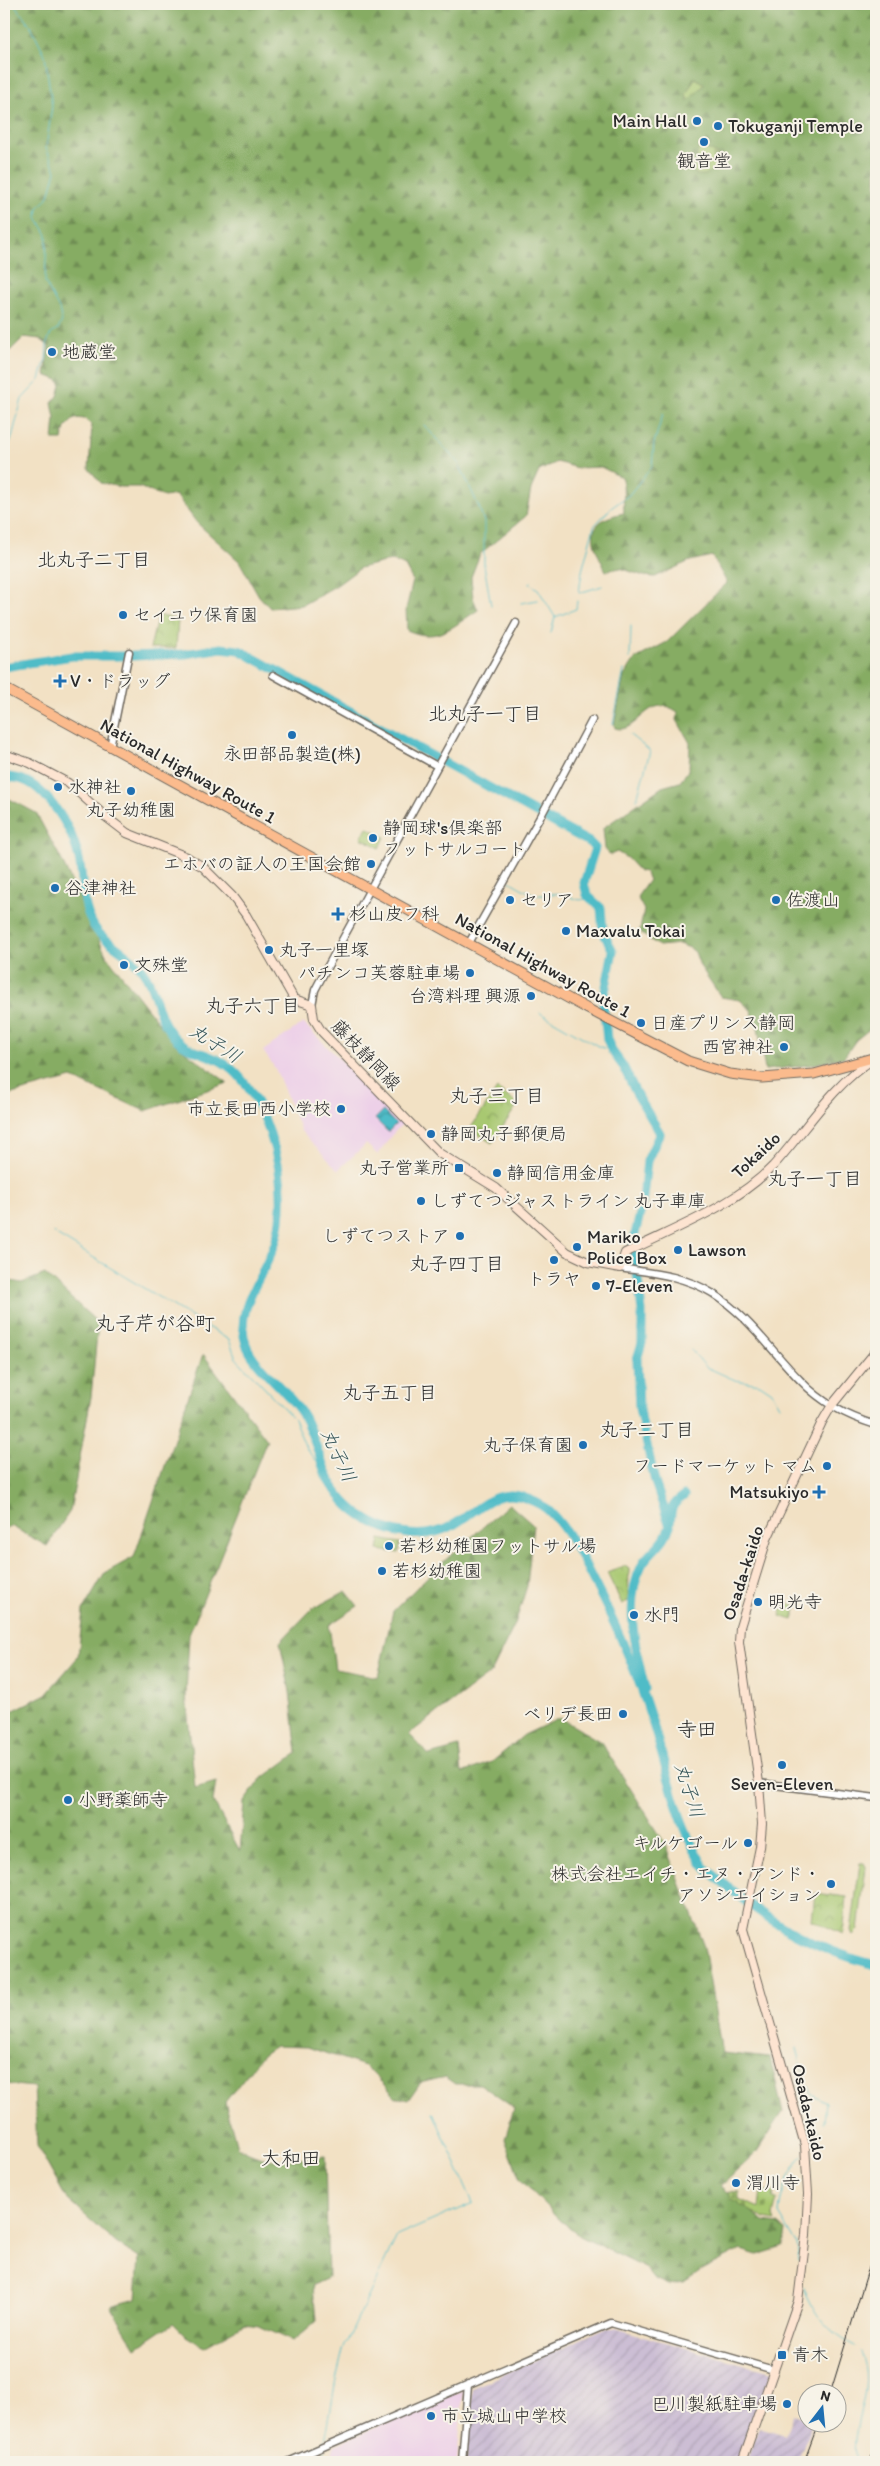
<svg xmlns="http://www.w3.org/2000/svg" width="880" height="2466" viewBox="0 0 880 2466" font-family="Itim,'Klee One',sans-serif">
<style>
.built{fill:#edd0e8}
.industrial{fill:url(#industrial-furrows)}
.grass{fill:#a8c871;stroke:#6a7a4e}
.forest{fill:url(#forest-firs);stroke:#586c47}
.cemetery{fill:url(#cemetery-stones);stroke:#6a7a4e}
.park{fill:url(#park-crowns);stroke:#6a7a4e}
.water{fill:url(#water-waves);stroke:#3d7479}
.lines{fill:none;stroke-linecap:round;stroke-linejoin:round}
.stream{stroke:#4fbcc7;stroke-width:1}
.river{stroke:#4fbcc7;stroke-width:9}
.tertiary-casing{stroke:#716b61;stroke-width:9}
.secondary-casing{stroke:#716b61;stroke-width:10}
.trunk-casing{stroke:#716b61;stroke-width:11}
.tertiary{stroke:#fff;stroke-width:6}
.secondary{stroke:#fde4d1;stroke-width:8}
.trunk{stroke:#fbbb8d;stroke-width:9}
.rail{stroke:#2b2b2b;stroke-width:1}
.poi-dot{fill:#1f6fb2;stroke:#f7f3e8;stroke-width:2}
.labels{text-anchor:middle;stroke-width:4;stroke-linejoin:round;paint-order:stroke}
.poi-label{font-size:18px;fill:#2b2b2b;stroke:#f7f3e8;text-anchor:start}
.street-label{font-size:18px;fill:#2b2b2b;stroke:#f7f3e8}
.neighbourhood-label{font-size:19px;fill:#2b2b2b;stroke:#f7f3e8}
.water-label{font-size:19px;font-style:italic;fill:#36565a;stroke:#f7f3e8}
.quarter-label{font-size:20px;fill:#2b2b2b;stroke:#f7f3e8}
</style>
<defs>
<pattern id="industrial-furrows" width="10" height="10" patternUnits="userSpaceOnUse" patternTransform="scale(1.25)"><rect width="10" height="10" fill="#ccbed4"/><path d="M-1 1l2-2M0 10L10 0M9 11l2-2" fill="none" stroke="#afa3b6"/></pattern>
<pattern id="forest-firs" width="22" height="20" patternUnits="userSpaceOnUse" patternTransform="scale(1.25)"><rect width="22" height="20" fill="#86ac63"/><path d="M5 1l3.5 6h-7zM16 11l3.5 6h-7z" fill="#6e8c52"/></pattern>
<pattern id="cemetery-stones" width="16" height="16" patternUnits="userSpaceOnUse" patternTransform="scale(1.25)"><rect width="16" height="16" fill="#a8c871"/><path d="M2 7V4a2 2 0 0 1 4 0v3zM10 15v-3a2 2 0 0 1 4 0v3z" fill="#89a35d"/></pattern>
<pattern id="park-crowns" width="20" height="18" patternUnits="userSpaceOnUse" patternTransform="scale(1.25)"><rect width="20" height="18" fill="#a8c871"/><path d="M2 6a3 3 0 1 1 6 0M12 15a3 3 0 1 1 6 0" fill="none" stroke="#89a35d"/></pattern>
<pattern id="water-waves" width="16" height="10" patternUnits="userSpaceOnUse" patternTransform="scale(1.25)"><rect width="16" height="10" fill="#4fbcc7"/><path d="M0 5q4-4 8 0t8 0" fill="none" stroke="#4299a2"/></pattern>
</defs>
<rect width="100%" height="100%" fill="#f7f3e8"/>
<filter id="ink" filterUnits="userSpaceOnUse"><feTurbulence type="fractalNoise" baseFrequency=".02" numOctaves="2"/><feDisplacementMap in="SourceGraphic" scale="10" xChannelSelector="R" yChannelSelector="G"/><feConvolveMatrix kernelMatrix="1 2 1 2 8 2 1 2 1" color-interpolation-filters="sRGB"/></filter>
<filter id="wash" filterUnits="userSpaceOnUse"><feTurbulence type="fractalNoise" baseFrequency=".0096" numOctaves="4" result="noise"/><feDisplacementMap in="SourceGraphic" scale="20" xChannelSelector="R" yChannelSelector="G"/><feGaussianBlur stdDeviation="1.12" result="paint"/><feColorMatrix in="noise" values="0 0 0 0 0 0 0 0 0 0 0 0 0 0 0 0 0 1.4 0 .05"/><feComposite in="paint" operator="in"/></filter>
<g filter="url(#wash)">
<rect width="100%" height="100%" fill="#f2e1c4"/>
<!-- built -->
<path class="built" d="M303,1023L404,1122L391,1136L378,1155L366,1144L338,1170L301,1131L275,1068L263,1051Z
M463,2390L457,2462H330L333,2446Z"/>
<!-- industrial -->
<path class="industrial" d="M605,2328H615L772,2372L740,2462H466L473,2388Z
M793,2414L807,2418L808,2424H812L797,2462H746L759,2427L785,2435Z"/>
<!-- grass -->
<path class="grass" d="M367,827L385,837L380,848L361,838Z
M380,1539L400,1543L399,1553L378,1550Z
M860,1863H864L866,1867L858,1930L853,1935L851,1931Z"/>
<!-- forest -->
<path class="forest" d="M4,4H876V987L869,1001L876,1005V1024L856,1040L844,1057L810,1065L765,1070L758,1028L751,1010L740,1000L721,997L700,966L695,952L690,948L679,944L659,946L642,934L640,929L644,910L637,897L649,880L645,872L639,871L627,858L617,852L610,855L605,849L603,828L662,787L680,782L689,769L690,743L677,720L678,712C647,690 638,736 615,728L614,725L624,676L635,659L667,642L727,583L712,556L690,561L655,577L644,576L620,568L606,571C591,541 582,521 624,513L623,478L601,467L577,468L557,462L539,471L531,489L526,516L480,554L471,577L473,598L478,610C453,626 438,644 407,630L406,609L413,581L405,566L392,560L360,568L337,585L302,605L270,608L259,596L239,561L197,523L176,495L164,497L139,487H120L101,483L89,469L92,424L85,419L75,418L65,428L62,440H53L55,418L52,403L58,396L61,385L58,380L45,375L49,346L40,339L24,337L4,357Z
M4,796L36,813L60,857L106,955L175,1044L228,1083L145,1111L72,1078L4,1096Z
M45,1274L98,1323L91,1397L70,1511L47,1546L11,1526L4,1529V1280L22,1283Z
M203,1354L267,1440L189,1635L186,1695L195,1788L216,1782L213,1801L240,1851L244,1802L260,1780L297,1753L290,1692L280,1642L312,1609L346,1591L358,1606L329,1625L335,1669L378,1677L393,1611L433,1571L509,1504L533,1525L527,1586L515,1624L491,1673L409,1734L429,1755L459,1747L462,1773L492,1762L524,1735L560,1718L601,1742L666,1845L704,1947L722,2053L770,2058L783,2112L756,2153L721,2186L764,2222L778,2224L786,2230L783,2247L757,2255L741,2250L704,2269L684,2283L668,2285L655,2279L647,2269L580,2236L559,2219L520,2179L505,2139L514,2108L480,2084H455L445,2077L420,2083L408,2100L396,2097L365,2066L307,2047L275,2046L263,2054L225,2102L237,2147C269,2166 290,2160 325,2156L328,2278L313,2285L316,2321L293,2341L259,2326L245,2324L204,2347L186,2336L173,2323L136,2348L110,2306L136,2299L139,2258L116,2243L66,2198L37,2146L34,2087L4,2084V1715L46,1694L78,1657L83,1610L105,1573L134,1557Z"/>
<!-- cemetery -->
<path class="cemetery" d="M695,78L705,84L688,101L686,94Z
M699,146L718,154L715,162L718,166L705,175H696L693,171Z
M784,1602L797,1606L793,1620L780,1616Z
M761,2190L774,2192L773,2199L777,2200L773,2216L775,2221L765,2219L740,2205L739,2202L731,2199L729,2191L739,2192V2199L759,2208Z"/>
<!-- park -->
<path class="park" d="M158,615L178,620L176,648H150Z
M497,1089L518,1104L492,1143L470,1129Z
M625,1566L629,1569L628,1601L622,1604L607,1573Z
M815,1893L847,1897L843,1934L812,1920Z"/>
<!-- water -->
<path class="water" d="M383,1111L396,1124L388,1132L375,1119Z"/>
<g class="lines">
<!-- stream -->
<path class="stream" d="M424,425L459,464L479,507L484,522V565L491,605
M4,452L11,441L22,399L40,380L46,358L47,343L50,335L58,329L62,321L59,309L45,282L47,235L37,217L38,208L49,196L56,171L46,148L52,106L45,55L31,26L14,4
M531,582L530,584L538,589L555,617
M602,586L579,593L582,571L594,526L611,508L629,495L652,466L654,443L663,414
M521,603L538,600
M551,633L555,617L576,609L577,601
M630,658L631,626
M613,724L624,670
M630,735L650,751L637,799
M509,881C518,886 534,897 545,895C551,894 555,893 561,894C576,896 572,903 591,898
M540,1013L598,1046L612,1051
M53,1233L229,1340L236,1358L294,1419L306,1448L317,1462L323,1479L334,1495L355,1513
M691,1350L706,1367L735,1380L760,1384L772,1392L780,1406
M797,2048L800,2060
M801,2063L806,2081
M808,2086L810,2093L826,2102L824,2123
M811,2141L820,2129
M799,2261L797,2244L779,2214C780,2194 790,2169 803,2155
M804,2288C813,2314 830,2334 855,2346
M325,2442L336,2380L343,2350L397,2236L473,2203L433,2112
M322,2462L324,2449
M856,2462C847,2427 878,2389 860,2353"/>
<!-- river -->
<path class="river" d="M132,656L185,654L221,648L239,650L589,842L595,848L584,883L587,895L601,908L603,932L613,951L603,1002L607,1039L612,1051L623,1066L636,1093L660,1133L647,1161L642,1206L633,1242L642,1311V1343L637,1359L639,1408L655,1482L670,1526
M4,667L72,656H125
M4,777C23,777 35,784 48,799C63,816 74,836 79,859C84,883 81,911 98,932C111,946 131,954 143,971C159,993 154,1016 176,1039C189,1052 207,1053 222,1062C253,1080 271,1129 278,1164C282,1188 283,1216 276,1240C267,1274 233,1306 246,1344C255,1369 290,1391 304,1417C317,1442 322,1472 339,1495C363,1527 416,1547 453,1525C478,1511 496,1485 528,1499C536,1502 544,1506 550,1512C572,1534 585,1565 599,1592C619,1632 638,1676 651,1718C667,1767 675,1818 702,1863C708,1873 718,1878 727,1886C768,1923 822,1952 876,1965
M645,1689C636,1651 623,1601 642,1565C648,1553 660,1547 666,1535C676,1519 663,1509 684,1496"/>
</g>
</g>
<g filter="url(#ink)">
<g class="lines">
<defs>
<path id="tertiary" d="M273,675L437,766
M110,747L129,652
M542,814L592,720
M469,943L540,817
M312,1005L315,990L324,973L516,623
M620,1268C652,1273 683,1275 712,1293C749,1316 771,1351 801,1381C821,1402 849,1417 876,1425
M759,1783L876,1798
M288,2462L611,2323L774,2370
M462,2462L468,2384"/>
<path id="secondary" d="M4,754L30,763L68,783L106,817L127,833L187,857L203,867L232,896L246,915L294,999L312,1005L314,1019L322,1032L439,1153L496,1188L567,1252L588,1262L620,1268L625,1253C675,1228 733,1207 773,1166C805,1131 832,1085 872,1060
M742,2462L798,2301L806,2235L808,2194L805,2145L743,1929L760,1847L762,1824L759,1783L739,1642L740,1627L767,1539L822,1422L832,1405L876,1351"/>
<path id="trunk" d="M4,688L586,1008L688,1061L730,1074L762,1078L814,1074L876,1057"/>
</defs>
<!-- tertiary casing -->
<use href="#tertiary" class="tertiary-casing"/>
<!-- secondary casing -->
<use href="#secondary" class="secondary-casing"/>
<!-- trunk casing -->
<use href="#trunk" class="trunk-casing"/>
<!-- tertiary -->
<use href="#tertiary" class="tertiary"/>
<!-- secondary -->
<use href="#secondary" class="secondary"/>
<!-- trunk -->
<use href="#trunk" class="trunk"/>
<!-- rail -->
<path class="rail" d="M830,2394L876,2244
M804,2462L818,2424
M870,2462L876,2442"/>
</g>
</g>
<!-- markers -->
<g class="poi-dot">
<circle cx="697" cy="121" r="5"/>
<circle cx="718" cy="126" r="5"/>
<circle cx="704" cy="142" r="5"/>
<circle cx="52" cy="352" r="5"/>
<circle cx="123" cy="615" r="5"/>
<path d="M57.5 673.5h5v5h5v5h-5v5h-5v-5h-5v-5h5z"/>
<circle cx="292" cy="735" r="5"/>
<circle cx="58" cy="787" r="5"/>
<circle cx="131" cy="791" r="5"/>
<circle cx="373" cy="838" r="5"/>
<circle cx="371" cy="864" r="5"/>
<circle cx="55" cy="888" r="5"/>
<circle cx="510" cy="900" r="5"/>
<circle cx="776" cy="900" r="5"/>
<path d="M335.5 906.5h5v5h5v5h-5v5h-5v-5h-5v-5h5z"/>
<circle cx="566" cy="931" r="5"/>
<circle cx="269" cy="950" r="5"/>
<circle cx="124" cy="965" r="5"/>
<circle cx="470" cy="973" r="5"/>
<circle cx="531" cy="996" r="5"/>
<circle cx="641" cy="1023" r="5"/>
<circle cx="784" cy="1047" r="5"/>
<circle cx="341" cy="1109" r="5"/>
<circle cx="431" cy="1134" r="5"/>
<rect x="454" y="1163" width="10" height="10" rx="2.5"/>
<circle cx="497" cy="1173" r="5"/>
<circle cx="421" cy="1201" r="5"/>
<circle cx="460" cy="1236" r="5"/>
<circle cx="577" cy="1247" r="5"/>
<circle cx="678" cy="1250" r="5"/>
<circle cx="554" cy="1260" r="5"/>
<circle cx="596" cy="1286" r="5"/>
<circle cx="583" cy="1445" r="5"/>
<circle cx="827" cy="1466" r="5"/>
<path d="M816.5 1484.5h5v5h5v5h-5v5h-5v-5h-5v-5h5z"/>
<circle cx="389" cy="1546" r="5"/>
<circle cx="382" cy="1571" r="5"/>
<circle cx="758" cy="1602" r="5"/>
<circle cx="634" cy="1615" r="5"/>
<circle cx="623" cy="1714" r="5"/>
<circle cx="782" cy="1765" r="5"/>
<circle cx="68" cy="1800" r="5"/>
<circle cx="748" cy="1843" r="5"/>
<circle cx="831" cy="1884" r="5"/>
<circle cx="736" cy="2183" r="5"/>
<rect x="777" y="2350" width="10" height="10" rx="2.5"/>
<circle cx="787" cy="2404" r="5"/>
<circle cx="431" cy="2416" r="5"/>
</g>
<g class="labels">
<!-- poi labels -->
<g class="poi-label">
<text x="687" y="127" text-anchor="end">Main Hall</text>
<text x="728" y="132">Tokuganji Temple</text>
<text x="704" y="167" text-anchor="middle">観音堂</text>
<text x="62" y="358">地蔵堂</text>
<text x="133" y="621">セイユウ保育園</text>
<text x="70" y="687">V・ドラッグ</text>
<text x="292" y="760" text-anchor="middle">永田部品製造(株)</text>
<text x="68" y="793">水神社</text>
<text x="131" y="816" text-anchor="middle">丸子幼稚園</text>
<text x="383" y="834">静岡球's倶楽部<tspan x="383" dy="21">フットサルコート</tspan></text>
<text x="361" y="870" text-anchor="end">エホバの証人の王国会館</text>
<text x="65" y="894">谷津神社</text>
<text x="520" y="906">セリア</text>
<text x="786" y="906">佐渡山</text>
<text x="349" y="920">杉山皮フ科</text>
<text x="576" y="937">Maxvalu Tokai</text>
<text x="279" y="956">丸子一里塚</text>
<text x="134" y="971">文殊堂</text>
<text x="460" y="979" text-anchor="end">パチンコ芙蓉駐車場</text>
<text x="521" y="1002" text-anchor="end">台湾料理 興源</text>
<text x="651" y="1029">日産プリンス静岡</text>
<text x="774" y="1053" text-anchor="end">西宮神社</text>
<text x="331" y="1115" text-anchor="end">市立長田西小学校</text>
<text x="441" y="1140">静岡丸子郵便局</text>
<text x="449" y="1174" text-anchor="end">丸子営業所</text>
<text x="507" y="1179">静岡信用金庫</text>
<text x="431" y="1207">しずてつジャストライン 丸子車庫</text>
<text x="450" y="1242" text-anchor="end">しずてつストア</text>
<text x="587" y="1243">Mariko<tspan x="587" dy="21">Police Box</tspan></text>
<text x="688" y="1256">Lawson</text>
<text x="554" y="1285" text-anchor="middle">トラヤ</text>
<text x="606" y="1292">7-Eleven</text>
<text x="573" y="1451" text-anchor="end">丸子保育園</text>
<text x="817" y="1472" text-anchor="end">フードマーケット マム</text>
<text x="809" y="1498" text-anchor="end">Matsukiyo</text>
<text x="399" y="1552">若杉幼稚園フットサル場</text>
<text x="392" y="1577">若杉幼稚園</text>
<text x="768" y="1608">明光寺</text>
<text x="644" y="1621">水門</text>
<text x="613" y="1720" text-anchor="end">ベリデ長田</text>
<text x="782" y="1790" text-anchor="middle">Seven-Eleven</text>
<text x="78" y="1806">小野薬師寺</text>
<text x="738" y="1849" text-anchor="end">キルケゴール</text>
<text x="821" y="1880" text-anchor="end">株式会社エイチ・エヌ・アンド・<tspan x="821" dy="21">アソシエイション</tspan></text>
<text x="746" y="2189">渭川寺</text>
<text x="792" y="2361">青木</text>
<text x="777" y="2410" text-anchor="end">巴川製紙駐車場</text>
<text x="441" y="2422">市立城山中学校</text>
</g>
<!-- street labels -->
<g class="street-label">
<text transform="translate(188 771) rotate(29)" y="6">National Highway Route 1</text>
<text transform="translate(543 965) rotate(29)" y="6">National Highway Route 1</text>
<text transform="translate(366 1055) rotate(46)" y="6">藤枝静岡線</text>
<text transform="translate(756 1155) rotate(-43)" y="6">Tokaido</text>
<text transform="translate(743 1573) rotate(-72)" y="6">Osada-kaido</text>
<text transform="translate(809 2112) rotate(77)" y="6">Osada-kaido</text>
</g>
<!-- neighbourhood labels -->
<g class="neighbourhood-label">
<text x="94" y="566">北丸子二丁目</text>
<text x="485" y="720">北丸子一丁目</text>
<text x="253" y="1012">丸子六丁目</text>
<text x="497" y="1102">丸子三丁目</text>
<text x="815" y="1185">丸子一丁目</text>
<text x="457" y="1270">丸子四丁目</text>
<text x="390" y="1399">丸子五丁目</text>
<text x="647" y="1436">丸子二丁目</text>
</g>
<!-- water labels -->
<g class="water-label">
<text transform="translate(216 1043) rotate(32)" y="7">丸子川</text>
<text transform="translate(339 1455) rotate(65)" y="7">丸子川</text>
<text transform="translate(690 1790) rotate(72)" y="7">丸子川</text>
</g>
<!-- quarter labels -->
<g class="quarter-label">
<text x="155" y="1330">丸子芹が谷町</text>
<text x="697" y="1736">寺田</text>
<text x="291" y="2165">大和田</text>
</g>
</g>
<!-- margin -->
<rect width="880" height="2466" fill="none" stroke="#f7f3e8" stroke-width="20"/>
<!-- north arrow -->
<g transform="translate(822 2408) rotate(16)"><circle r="24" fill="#f7f3e8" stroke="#a5a39c"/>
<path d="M0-4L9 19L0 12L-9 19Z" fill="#1f6fb2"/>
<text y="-8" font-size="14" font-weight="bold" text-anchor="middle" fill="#2b2b2b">N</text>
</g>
</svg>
